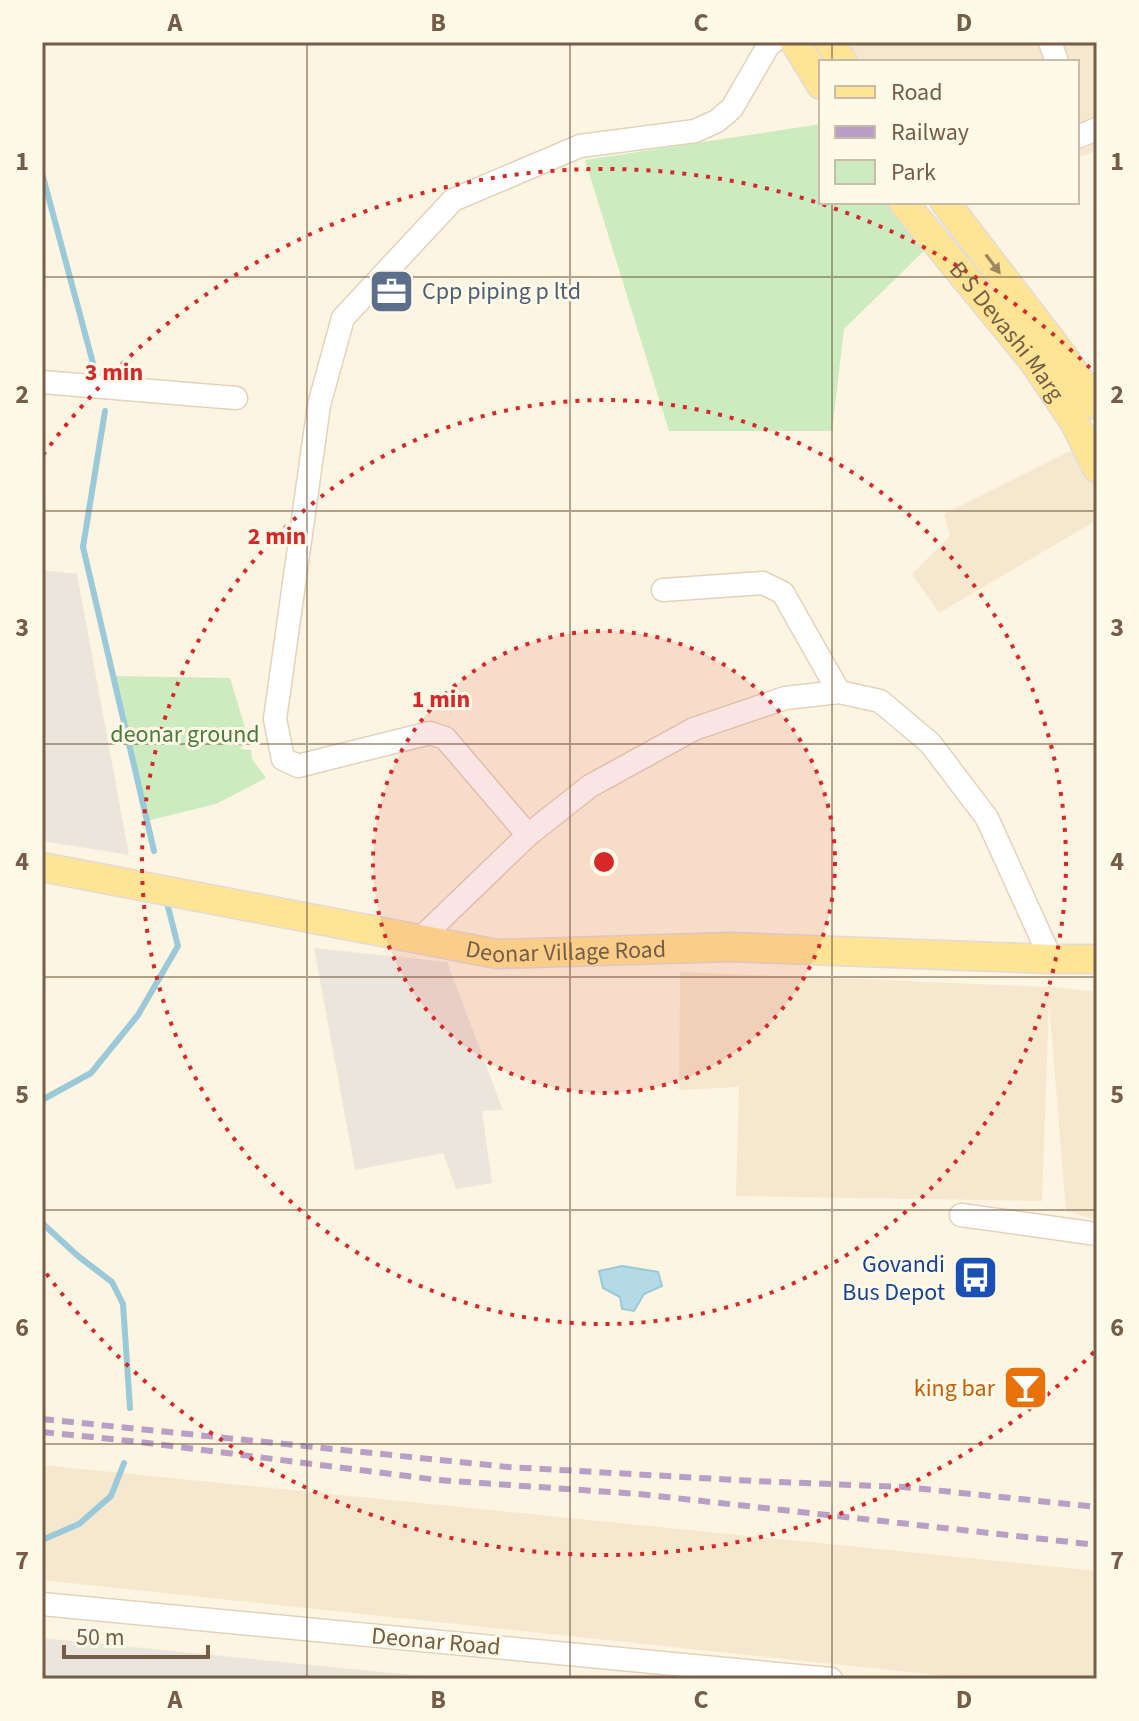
<svg xmlns="http://www.w3.org/2000/svg" width="1139" height="1721" viewBox="0 0 1139 1721" font-family="'Source Sans 3',sans-serif">
<style>
.residential{fill:#f5e8cf}
.industrial{fill:#ece5dc}
.green{fill:#ccebbf}
.water{fill:#b5dae7;stroke:#9ac9da;stroke-width:2}
.lines{fill:none;stroke-linecap:round;stroke-linejoin:round}
.stream{stroke:#9ac9da;stroke-width:6}
.minor-casing{stroke:#e2d2bc;stroke-width:25}
.major-casing{stroke:#e1dbd7;stroke-width:31}
.minor{stroke:#fff;stroke-width:22}
.major{stroke:#ffe496;stroke-width:28}
.rail{stroke:#b99fc6;stroke-width:6;stroke-dasharray:12 8;stroke-linecap:butt}
.oneway{fill:#9e865f}
.grid{fill:none;stroke:#755d47;stroke-width:2;stroke-opacity:0.55}
.ring{fill:none;stroke:#d62828;stroke-width:4;stroke-dasharray:4 8}
.labels{text-anchor:middle;stroke-width:6;stroke-linejoin:round;paint-order:stroke}
.service-label{font-size:24px;fill:#4e5e75;stroke:#fff9e8;text-anchor:start}
.street-label{font-size:24px;fill:#755d47;stroke:#fff9e8}
.park-label{font-size:24px;fill:#4a7c3e;stroke:#fff9e8}
.transit-label{font-size:24px;fill:#164399;stroke:#fff9e8;text-anchor:end}
.food-label{font-size:24px;fill:#c56008;stroke:#fff9e8;text-anchor:end}
.centre{fill:#d62828;stroke:#fff9e8;stroke-width:4}
.ring-label{font-size:24px;text-anchor:middle;font-weight:bold;fill:#d62828;stroke:#fff9e8;stroke-width:6;stroke-linejoin:round;paint-order:stroke}
.neatline{fill:none;stroke:#755d47;stroke-width:3}
.grid-label{font-size:26px;text-anchor:middle;font-weight:bold;fill:#755d47}
</style>
<rect width="100%" height="100%" fill="#fdf5e1"/>
<!-- residential -->
<path class="residential" d="M830,42H1097V151L1077,158V62H842Z
M1090,441L1097,458V520L939,613L912,574L950,536L944,514Z
M680,972L1048,987V986L1097,992V1220L1066,1211L1049,1002L1042,1201L736,1196L739,1087L679,1090Z
M42,1465L1097,1571V1679H974L42,1580Z"/>
<!-- industrial -->
<path class="industrial" d="M42,570L77,574L129,855L42,841Z
M314,948L447,962L503,1110L482,1111L492,1183L456,1189L443,1153L355,1170Z
M42,1638L453,1679H42Z"/>
<!-- green -->
<path class="green" d="M821,124V202H906L938,237L844,329L832,431H669L585,160Z
M112,676L230,678L249,741L240,749L251,750L252,759L266,778L216,804L147,821Z"/>
<!-- water -->
<path class="water" d="M622,1266L658,1272L662,1286L644,1294L634,1311L622,1309L620,1297L603,1288L599,1271Z"/>
<g class="lines">
<!-- stream -->
<path class="stream" d="M42,173L94,367
M105,411L83,547L154,851
M42,1100L91,1073L138,1015L178,946L166,899
M42,1223L78,1256L112,1282L123,1304L130,1408
M42,1540L79,1524L111,1496L124,1463"/>
<defs>
<path id="minor" d="M1050,42L1057,62
M1077,137L1097,129
M42,382L236,398
M663,590L763,583L783,593L839,692
M528,835L445,738L430,733L298,766L283,759L275,719L319,405L343,318L453,200L580,146L695,131L717,121L732,108L768,46L773,42
M421,938L528,835L590,786L694,729L785,698L839,692L880,701L930,743L987,818L1051,959
M961,1215L1097,1234
M42,1604L831,1679"/>
<g id="major">
<path d="M795,42L821,85"/>
<path d="M830,42L843,62"/>
<path id="s1" d="M903,202L1032,359L1075,423L1097,468"/>
<path d="M945,202L1062,355L1097,405"/>
<path id="s2" d="M42,867L497,954L731,947L1051,959H1097"/>
</g>
</defs>
<!-- minor casing -->
<use href="#minor" class="minor-casing"/>
<!-- major casing -->
<use href="#major" class="major-casing"/>
<!-- minor -->
<use href="#minor" class="minor"/>
<!-- major -->
<use href="#major" class="major"/>
<!-- rail -->
<path class="rail" d="M42,1419L508,1467L754,1481L904,1487L1097,1507
M42,1432L140,1442L438,1480L639,1494L1097,1545"/>
</g>
<!-- one-way arrows -->
<defs><path id="oneway-solid" d="M-6-.8H1V-3.2L6.5 0L1 3.2V.8H-6Z" transform="scale(2)"/></defs>
<use class="oneway" href="#oneway-solid" transform="translate(993 264) rotate(53)"/>
<!-- grid -->
<path class="grid" d="M307,42V1679M570,42V1679M832,42V62M832,202V1679M42,277H1097M42,511H1097M42,744H1097M42,977H1097M42,1210H1097M42,1444H1097"/>
<!-- distance rings -->
<circle cx="604" cy="862" r="231" fill="#d62828" fill-opacity=".12"/>
<g class="ring">
<circle cx="604" cy="862" r="231"/>
<circle cx="604" cy="862" r="462"/>
<path d="M1094 1352A693 693 0 0 1 43 1269M43 455A693 693 0 0 1 1094 372"/>
</g>
<!-- icons -->
<defs>
<symbol id="office-square" viewBox="-11 -11 22 22"><rect x="-9" y="-9" width="18" height="18" rx="4" fill="#5c6f8a" stroke="#fff9e8"/><path d="M-6-3h4V-5.5h4V-3h4V5H-6ZM-1-4.5V-3h2v-1.5ZM-6 0V1H6V0Z" fill="#fff"/></symbol>
<symbol id="bus-square" viewBox="-11 -11 22 22"><rect x="-9" y="-9" width="18" height="18" rx="4" fill="#1a4fb4" stroke="#fff9e8"/><path d="M-5-6H5V4H4V6H2V4H-2V6H-4V4H-5ZM-3.5-4V0h7V-4ZM-3.5 1.2v1.5H-2V1.2ZM2 1.2v1.5H3.5V1.2Z" fill="#fff"/></symbol>
<symbol id="bar-square" viewBox="-11 -11 22 22"><rect x="-9" y="-9" width="18" height="18" rx="4" fill="#e8710a" stroke="#fff9e8"/><path d="M-6-5H6L.8 .8V4.5H3.5V6h-7V4.5H-.8V.8Z" fill="#fff"/></symbol>
</defs>
<g fill-rule="evenodd">
<use href="#office-square" x="366" y="266" width="51" height="51"/>
<use href="#bus-square" x="950" y="1252" width="51" height="51"/>
<use href="#bar-square" x="1000" y="1362" width="51" height="51"/>
</g>
<g class="labels">
<!-- service labels -->
<g class="service-label">
<text x="422" y="299">Cpp piping p ltd</text>
</g>
<!-- street labels -->
<g class="street-label">
<text dy="8" stroke="none"><textPath href="#s1" startOffset="166">B S Devashi Marg</textPath></text>
<text dy="8" stroke="none"><textPath href="#s2" startOffset="532">Deonar Village Road</textPath></text>
<text transform="translate(436 1641) rotate(5)" y="8">Deonar Road</text>
</g>
<!-- park labels -->
<g class="park-label">
<text x="185" y="742">deonar ground</text>
</g>
<!-- transit labels -->
<g class="transit-label">
<text x="945" y="1272">Govandi<tspan x="945" dy="28">Bus Depot</tspan></text>
</g>
<!-- food labels -->
<g class="food-label">
<text x="995" y="1396">king bar</text>
</g>
</g>
<circle cx="604" cy="862" r="12" class="centre"/>
<g class="ring-label">
<text x="114" y="380">3 min</text>
<text x="277" y="544">2 min</text>
<text x="441" y="707">1 min</text>
</g>
<!-- border -->
<rect width="1139" height="1721" fill="none" stroke="#fff9e8" stroke-width="88"/>
<!-- legend -->
<rect x="819" y="60" width="260" height="144" fill="#fff9e8" stroke="#c8bba8" stroke-width="2"/>
<rect x="835" y="86" width="40" height="12" fill="#ffe496" stroke="#c8bba8" stroke-width="2"/>
<text x="891" y="100" font-size="24" fill="#755d47">Road</text>
<rect x="835" y="126" width="40" height="12" fill="#b99fc6" stroke="#c8bba8" stroke-width="2"/>
<text x="891" y="140" font-size="24" fill="#755d47">Railway</text>
<rect x="835" y="160" width="40" height="24" fill="#ccebbf" stroke="#c8bba8" stroke-width="2"/>
<text x="891" y="180" font-size="24" fill="#755d47">Park</text>
<!-- scale -->
<path d="M64 1645v12h144v-12" fill="none" stroke="#755d47" stroke-width="4"/>
<text x="76" y="1645" font-size="24" fill="#755d47" stroke="#fff9e8" stroke-width="6" paint-order="stroke">50 m</text>
<rect x="44" y="44" width="1051" height="1633" class="neatline"/>
<g class="grid-label">
<text x="175" y="31">A</text>
<text x="438" y="31">B</text>
<text x="701" y="31">C</text>
<text x="964" y="31">D</text>
<text x="22" y="170">1</text>
<text x="1117" y="170">1</text>
<text x="22" y="403">2</text>
<text x="1117" y="403">2</text>
<text x="22" y="636">3</text>
<text x="1117" y="636">3</text>
<text x="22" y="870">4</text>
<text x="1117" y="870">4</text>
<text x="22" y="1103">5</text>
<text x="1117" y="1103">5</text>
<text x="22" y="1336">6</text>
<text x="1117" y="1336">6</text>
<text x="22" y="1569">7</text>
<text x="1117" y="1569">7</text>
<text x="175" y="1708">A</text>
<text x="438" y="1708">B</text>
<text x="701" y="1708">C</text>
<text x="964" y="1708">D</text>
</g>
</svg>
